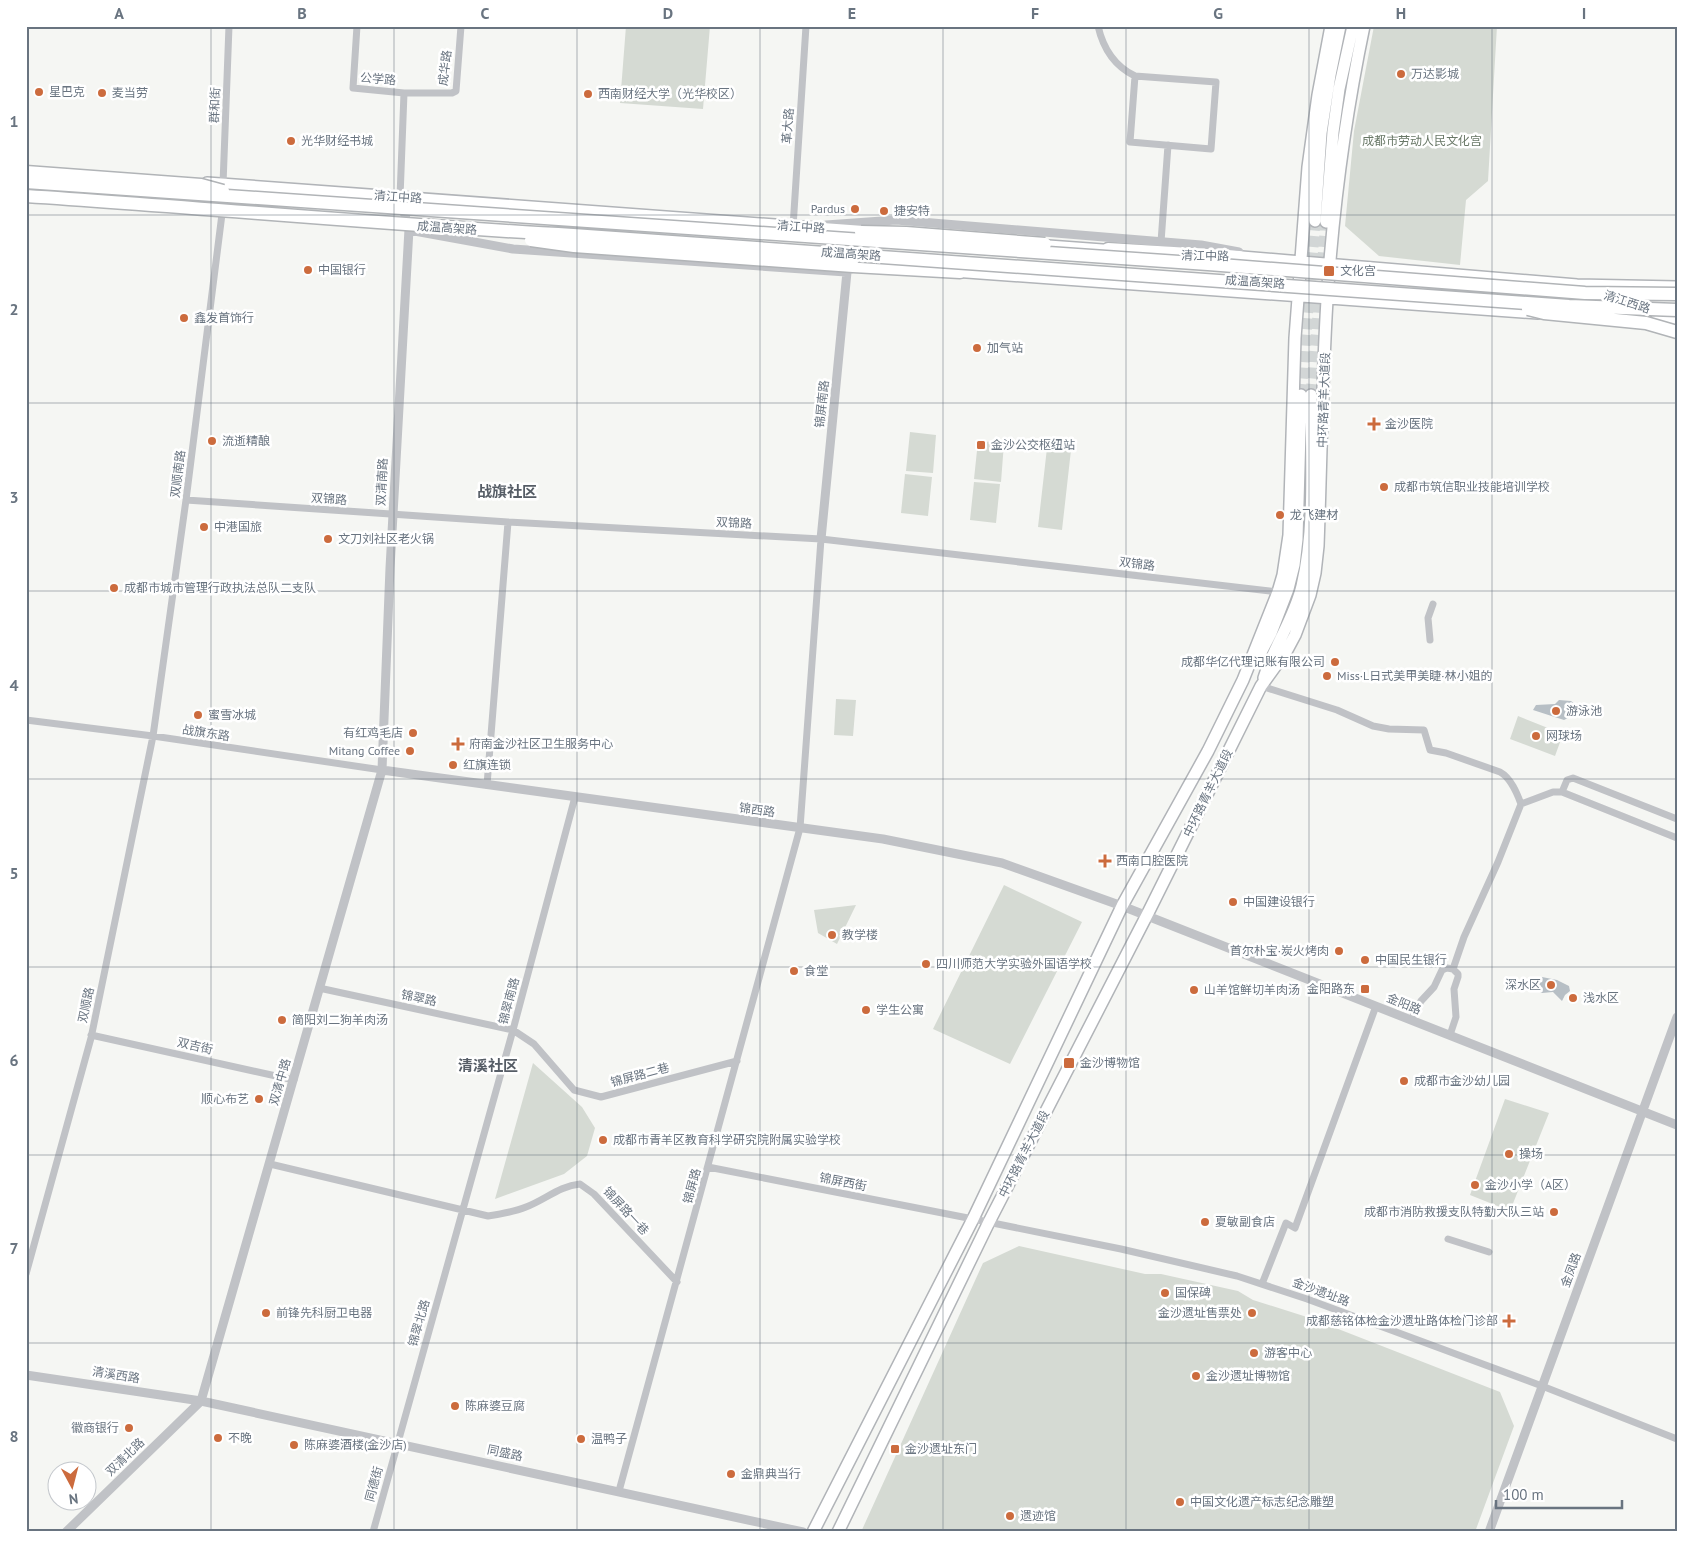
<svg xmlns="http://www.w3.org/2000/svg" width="1703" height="1558" viewBox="0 0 1703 1558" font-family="'PT Sans','Noto Sans SC',sans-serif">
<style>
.green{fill:#d5dad3}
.water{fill:#b7bfc5}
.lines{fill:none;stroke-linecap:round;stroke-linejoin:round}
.primary-tunnel{stroke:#d2d6d6;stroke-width:11;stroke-dasharray:11 5.5;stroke-linecap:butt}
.primary-casing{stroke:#b1b4b8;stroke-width:14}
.trunk-casing{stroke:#b1b4b7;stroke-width:15}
.minor{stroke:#c0c2c6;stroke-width:7}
.tertiary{stroke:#c0c2c6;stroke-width:9}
.primary{stroke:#fff;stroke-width:11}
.trunk{stroke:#fff;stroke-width:12}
.trunk-bridge-casing{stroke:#b1b4b7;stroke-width:15;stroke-linecap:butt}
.trunk-bridge{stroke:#fff;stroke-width:12}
.grid{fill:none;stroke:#697480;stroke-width:1;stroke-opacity:0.55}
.poi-dot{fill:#cc6b3d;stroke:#fff;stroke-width:2}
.labels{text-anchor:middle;stroke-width:5;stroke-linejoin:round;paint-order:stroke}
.street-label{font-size:12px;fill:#697480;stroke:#fff}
.poi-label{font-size:12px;fill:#697480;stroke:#fff;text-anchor:start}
.park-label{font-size:12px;fill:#697867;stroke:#fff}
.quarter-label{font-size:15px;font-weight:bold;fill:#565d66;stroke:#fff}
.neatline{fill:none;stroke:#697480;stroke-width:2}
.grid-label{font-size:16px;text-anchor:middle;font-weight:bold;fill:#697480}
</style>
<rect width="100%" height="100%" fill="#f5f6f3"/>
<!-- green -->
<path class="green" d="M626,26H710L703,109L620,103Z
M1374,26H1497L1488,181L1466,200L1460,265L1379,256L1345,226L1354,131Z
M910,432L936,435L933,473L906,471Z
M978,441L1004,443L1001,482L974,479Z
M1047,448L1071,450L1062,530L1038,527Z
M905,474L932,477L928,516L901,513Z
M974,482L1000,484L996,523L970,520Z
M836,699L856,700L853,736L834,735Z
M1518,716L1563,734L1555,756L1510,739Z
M1004,885L1082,922L1010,1064L933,1029Z
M856,905L837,944L818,933L814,910Z
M533,1063L582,1107L595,1128L587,1156L564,1174L495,1199Z
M1505,1099L1549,1113L1510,1211L1470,1195Z
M1019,1246L1145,1274H1161L1238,1291L1253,1300L1310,1318L1500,1392L1514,1426L1475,1532H861L983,1263Z"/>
<!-- water -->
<path class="water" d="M1559,700L1571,701L1576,705L1574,715L1564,720L1533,710L1536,705L1555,704Z
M1542,977L1557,980L1569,986L1570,991L1565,995L1562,1001L1553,992L1542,993L1536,990L1534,984L1536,980Z"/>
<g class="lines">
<!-- primary-tunnel -->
<path class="primary-tunnel" d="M1301,395L1315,221
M1311,395L1326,222"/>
<defs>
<path id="primary" d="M207,183L870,232
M1315,221L1321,133L1330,75L1340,26
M1326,222L1333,132L1339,89L1353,26
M1035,245L1116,251
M1230,256L1577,285L1677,287
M953,271L1538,313
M1646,320L1677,321
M1257,660L1271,633L1288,589L1294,565L1297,539L1301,395
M1264,678C1274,646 1294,619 1302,586C1316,527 1311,456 1311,395
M813,1532L973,1219L1122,906L1208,751L1243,680L1278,592L1283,575L1289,535L1295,338L1308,167L1318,95L1331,26
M838,1532L989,1222L1148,913L1261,686L1287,650L1295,635L1310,595L1315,573L1318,546C1321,464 1322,382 1327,300C1333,208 1345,117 1364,26"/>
<path id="trunk" d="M1108,249L1239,257
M853,266L960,272"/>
</defs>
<!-- primary casing -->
<use href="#primary" class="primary-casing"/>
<!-- trunk casing -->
<use href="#trunk" class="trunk-casing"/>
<!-- minor -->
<path class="minor" d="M357,26L353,88L404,93H452L456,91L461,26
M1098,26C1103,48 1114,66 1135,76
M1135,76L1216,82L1211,149L1130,142Z
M223,184L229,26
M400,197L404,93
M793,227L806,26
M1161,242L1168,145
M186,500L508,522L821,539L1278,592
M1430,640L1428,618L1433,604
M1261,686L1337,710L1373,726L1389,729L1424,730L1430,750L1446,753L1500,772C1511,778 1517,793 1521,804L1498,862L1464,937L1453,969L1458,974V977L1454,989L1456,1017L1450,1035
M26,720L153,736L382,770
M487,785L508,522
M1562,792L1567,780L1573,778L1677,819
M1521,804L1553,792H1562L1677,838
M319,988L513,1030L534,1044L574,1090L601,1097L737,1061
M1411,1020L1421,1001L1434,987L1442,970L1447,968L1453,969
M91,1035L294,1080
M270,1164L488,1216C501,1214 514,1212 526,1207C545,1200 559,1186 580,1184L594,1194L677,1282
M708,1167L973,1219L1121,1249L1237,1276L1307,1299L1542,1386L1677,1439
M1448,1239L1489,1252
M26,1274L91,1038L153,736L186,500L222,214
M1262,1284L1286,1223L1295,1228L1376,1006
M619,1491L800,828L821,539
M373,1532L513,1030L575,797"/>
<!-- tertiary -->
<path class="tertiary" d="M826,225L896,220L1201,245L1239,252
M409,230L513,249L846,272
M821,539L847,272
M382,770L883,839L1002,863L1122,906L1677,1125
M26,1375L201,1401L803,1532
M66,1532L201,1401L382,770L390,568L409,229L402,205
M1489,1532L1677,1017"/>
<!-- primary -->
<use href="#primary" class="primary"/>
<!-- trunk -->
<use href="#trunk" class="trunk"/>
<defs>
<path id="trunk-bridge" d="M26,172L201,185L223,191
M26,182L1208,264L1585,293L1677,294
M26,196C209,208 390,225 573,235L1569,306L1677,310
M861,232L906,233L1045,244
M531,240L574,246L853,266
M1528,309L1544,313L1646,323L1677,332"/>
</defs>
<!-- trunk-bridge casing -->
<use href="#trunk-bridge" class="trunk-bridge-casing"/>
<!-- trunk-bridge -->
<use href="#trunk-bridge" class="trunk-bridge"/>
</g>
<!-- grid -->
<path class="grid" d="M211,26V1532M394,26V1532M577,26V1532M760,26V1532M943,26V1532M1126,26V1532M1309,26V1532M1492,26V1532M26,215H1677M26,403H1677M26,591H1677M26,779H1677M26,967H1677M26,1155H1677M26,1343H1677"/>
<!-- markers -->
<g class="poi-dot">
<circle cx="1401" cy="74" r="5"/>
<circle cx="39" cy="92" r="5"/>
<circle cx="102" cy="93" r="5"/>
<circle cx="588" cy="94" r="5"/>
<circle cx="291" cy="141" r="5"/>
<circle cx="855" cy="209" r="5"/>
<circle cx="884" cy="211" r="5"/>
<circle cx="308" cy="270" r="5"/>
<rect x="1323" y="265" width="12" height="12" rx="2.5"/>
<circle cx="184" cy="318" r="5"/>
<circle cx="977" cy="348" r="5"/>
<path d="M1371.5 416.5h5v5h5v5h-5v5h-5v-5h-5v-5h5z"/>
<circle cx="212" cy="441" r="5"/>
<rect x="976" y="440" width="10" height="10" rx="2.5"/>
<circle cx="1384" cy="487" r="5"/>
<circle cx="1280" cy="515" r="5"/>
<circle cx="204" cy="527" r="5"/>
<circle cx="328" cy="539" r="5"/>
<circle cx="114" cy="588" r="5"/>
<circle cx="1335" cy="662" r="5"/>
<circle cx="1327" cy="676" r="5"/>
<circle cx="1556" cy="711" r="5"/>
<circle cx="198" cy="715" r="5"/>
<circle cx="413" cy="733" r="5"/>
<circle cx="1536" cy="736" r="5"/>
<path d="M455.5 736.5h5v5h5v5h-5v5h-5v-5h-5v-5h5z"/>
<circle cx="410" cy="751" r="5"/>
<circle cx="453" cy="765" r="5"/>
<path d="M1102.5 853.5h5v5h5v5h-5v5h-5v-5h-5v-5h5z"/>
<circle cx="1233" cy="902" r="5"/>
<circle cx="832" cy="935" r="5"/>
<circle cx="1339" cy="951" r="5"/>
<circle cx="1365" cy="960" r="5"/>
<circle cx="926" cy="964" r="5"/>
<circle cx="794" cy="971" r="5"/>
<circle cx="1551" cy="985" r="5"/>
<rect x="1360" y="984" width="10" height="10" rx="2.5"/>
<circle cx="1194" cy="990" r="5"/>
<circle cx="1573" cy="998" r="5"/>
<circle cx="866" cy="1010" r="5"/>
<circle cx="282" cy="1020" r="5"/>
<rect x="1063" y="1057" width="12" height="12" rx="2.5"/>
<circle cx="1404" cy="1081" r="5"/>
<circle cx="259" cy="1099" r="5"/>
<circle cx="603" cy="1140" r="5"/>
<circle cx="1509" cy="1154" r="5"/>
<circle cx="1475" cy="1185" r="5"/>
<circle cx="1554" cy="1212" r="5"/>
<circle cx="1205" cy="1222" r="5"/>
<circle cx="1165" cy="1293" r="5"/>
<circle cx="266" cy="1313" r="5"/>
<circle cx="1252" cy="1313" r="5"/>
<path d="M1506.5 1313.5h5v5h5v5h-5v5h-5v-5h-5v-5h5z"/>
<circle cx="1254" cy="1353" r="5"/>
<circle cx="1196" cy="1376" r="5"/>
<circle cx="455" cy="1406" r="5"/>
<circle cx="129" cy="1428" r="5"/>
<circle cx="218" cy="1438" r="5"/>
<circle cx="581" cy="1439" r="5"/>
<circle cx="294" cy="1445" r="5"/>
<rect x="890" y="1444" width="10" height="10" rx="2.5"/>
<circle cx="731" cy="1474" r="5"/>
<circle cx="1180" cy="1502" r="5"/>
<circle cx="1010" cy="1516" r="5"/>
</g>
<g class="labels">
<!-- street labels -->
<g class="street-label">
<text transform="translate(445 68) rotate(-83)" y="4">成华路</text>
<text transform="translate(378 79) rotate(5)" y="4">公学路</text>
<text transform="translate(215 105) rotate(-88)" y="4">群和街</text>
<text transform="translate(788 126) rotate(-86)" y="4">革大路</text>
<text transform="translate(398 197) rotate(4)" y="4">清江中路</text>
<text transform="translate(801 227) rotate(4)" y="4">清江中路</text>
<text transform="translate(447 228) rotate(4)" y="4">成温高架路</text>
<text transform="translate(851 254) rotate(4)" y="4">成温高架路</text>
<text transform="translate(1205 256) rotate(1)" y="4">清江中路</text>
<text transform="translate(1255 282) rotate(4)" y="4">成温高架路</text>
<text transform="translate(1627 302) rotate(18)" y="4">清江西路</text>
<text transform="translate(1324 400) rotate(-88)" y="4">中环路青羊大道段</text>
<text transform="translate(822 404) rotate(-84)" y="4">锦屏南路</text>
<text transform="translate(178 474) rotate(-83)" y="4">双顺南路</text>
<text transform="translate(382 482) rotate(-87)" y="4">双清南路</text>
<text transform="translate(329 499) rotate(4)" y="4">双锦路</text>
<text transform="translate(734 523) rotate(3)" y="4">双锦路</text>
<text transform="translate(1137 564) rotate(7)" y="4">双锦路</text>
<text transform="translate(206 733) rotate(8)" y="4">战旗东路</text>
<text transform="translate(1208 793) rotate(-64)" y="4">中环路青羊大道段</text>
<text transform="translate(757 810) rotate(8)" y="4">锦西路</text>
<text transform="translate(419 998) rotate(12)" y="4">锦翠路</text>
<text transform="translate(509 1001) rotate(-75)" y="4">锦翠南路</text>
<text transform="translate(1404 1004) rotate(22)" y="4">金阳路</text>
<text transform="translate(86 1005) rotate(-78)" y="4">双顺路</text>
<text transform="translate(195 1046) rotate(13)" y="4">双吉街</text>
<text transform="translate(640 1075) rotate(-15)" y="4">锦屏路二巷</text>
<text transform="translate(280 1082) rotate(-74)" y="4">双清中路</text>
<text transform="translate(1024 1154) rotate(-63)" y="4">中环路青羊大道段</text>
<text transform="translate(843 1182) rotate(11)" y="4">锦屏西街</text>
<text transform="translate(692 1186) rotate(-75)" y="4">锦屏路</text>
<text transform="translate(626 1211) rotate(47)" y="4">锦屏路一巷</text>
<text transform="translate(1571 1270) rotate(-70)" y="4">金凤路</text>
<text transform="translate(1321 1292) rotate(20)" y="4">金沙遗址路</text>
<text transform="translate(419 1323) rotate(-74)" y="4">锦翠北路</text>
<text transform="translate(116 1375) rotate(9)" y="4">清溪西路</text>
<text transform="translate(505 1453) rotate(12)" y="4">同盛路</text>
<text transform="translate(125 1457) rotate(-44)" y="4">双清北路</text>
<text transform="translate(374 1484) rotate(-75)" y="4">同德街</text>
</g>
<!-- poi labels -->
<g class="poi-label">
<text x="1411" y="78">万达影城</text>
<text x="49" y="96">星巴克</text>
<text x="112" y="97">麦当劳</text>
<text x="598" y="98">西南财经大学（光华校区）</text>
<text x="301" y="145">光华财经书城</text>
<text x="845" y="213" text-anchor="end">Pardus</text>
<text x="894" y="215">捷安特</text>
<text x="318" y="274">中国银行</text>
<text x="1340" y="275">文化宫</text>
<text x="194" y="322">鑫发首饰行</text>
<text x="987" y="352">加气站</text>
<text x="1385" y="428">金沙医院</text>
<text x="222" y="445">流逝精酿</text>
<text x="991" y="449">金沙公交枢纽站</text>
<text x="1394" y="491">成都市筑信职业技能培训学校</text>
<text x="1290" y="519">龙飞建材</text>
<text x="214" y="531">中港国旅</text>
<text x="338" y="543">文刀刘社区老火锅</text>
<text x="124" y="592">成都市城市管理行政执法总队二支队</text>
<text x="1325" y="666" text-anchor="end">成都华亿代理记账有限公司</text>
<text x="1337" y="680">Miss·L日式美甲美睫·林小姐的</text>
<text x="1566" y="715">游泳池</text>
<text x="208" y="719">蜜雪冰城</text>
<text x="403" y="737" text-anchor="end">有红鸡毛店</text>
<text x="1546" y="740">网球场</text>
<text x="469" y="748">府南金沙社区卫生服务中心</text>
<text x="400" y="755" text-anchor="end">Mitang Coffee</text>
<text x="463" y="769">红旗连锁</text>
<text x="1116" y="865">西南口腔医院</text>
<text x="1243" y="906">中国建设银行</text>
<text x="842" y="939">教学楼</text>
<text x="1329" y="955" text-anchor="end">首尔朴宝·炭火烤肉</text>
<text x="1375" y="964">中国民生银行</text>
<text x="936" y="968">四川师范大学实验外国语学校</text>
<text x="804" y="975">食堂</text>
<text x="1541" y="989" text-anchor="end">深水区</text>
<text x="1355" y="993" text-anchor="end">金阳路东</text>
<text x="1204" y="994">山羊馆鲜切羊肉汤</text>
<text x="1583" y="1002">浅水区</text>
<text x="876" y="1014">学生公寓</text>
<text x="292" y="1024">简阳刘二狗羊肉汤</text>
<text x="1080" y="1067">金沙博物馆</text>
<text x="1414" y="1085">成都市金沙幼儿园</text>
<text x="249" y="1103" text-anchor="end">顺心布艺</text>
<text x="613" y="1144">成都市青羊区教育科学研究院附属实验学校</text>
<text x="1519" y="1158">操场</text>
<text x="1485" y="1189">金沙小学（A区）</text>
<text x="1544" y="1216" text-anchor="end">成都市消防救援支队特勤大队三站</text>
<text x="1215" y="1226">夏敏副食店</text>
<text x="1175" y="1297">国保碑</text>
<text x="276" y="1317">前锋先科厨卫电器</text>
<text x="1242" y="1317" text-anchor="end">金沙遗址售票处</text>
<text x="1498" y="1325" text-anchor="end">成都慈铭体检金沙遗址路体检门诊部</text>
<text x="1264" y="1357">游客中心</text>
<text x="1206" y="1380">金沙遗址博物馆</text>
<text x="465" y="1410">陈麻婆豆腐</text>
<text x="119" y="1432" text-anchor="end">徽商银行</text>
<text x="228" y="1442">不晚</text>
<text x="591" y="1443">温鸭子</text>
<text x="304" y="1449">陈麻婆酒楼(金沙店)</text>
<text x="905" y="1453">金沙遗址东门</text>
<text x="741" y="1478">金鼎典当行</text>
<text x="1190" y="1506">中国文化遗产标志纪念雕塑</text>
<text x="1020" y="1520">遗迹馆</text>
</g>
<!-- park labels -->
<g class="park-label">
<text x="1422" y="145">成都市劳动人民文化宫</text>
</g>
<!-- quarter labels -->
<g class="quarter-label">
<text x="507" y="497">战旗社区</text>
<text x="488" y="1071">清溪社区</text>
</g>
</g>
<!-- border -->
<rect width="1703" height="1558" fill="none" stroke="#ffffff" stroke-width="55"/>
<!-- north arrow -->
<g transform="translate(72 1486) rotate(173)"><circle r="24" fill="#ffffff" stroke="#c3c7cc"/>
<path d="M0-4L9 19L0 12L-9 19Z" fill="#cc6b3d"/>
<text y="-8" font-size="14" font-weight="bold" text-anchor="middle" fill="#697480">N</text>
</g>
<!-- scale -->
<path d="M1496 1500v8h126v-8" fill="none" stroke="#697480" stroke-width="2.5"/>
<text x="1503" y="1500" font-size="15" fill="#697480" stroke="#ffffff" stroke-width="4" paint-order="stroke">100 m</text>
<rect x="28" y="28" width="1648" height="1502" class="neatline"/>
<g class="grid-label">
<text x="119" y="19">A</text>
<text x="302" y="19">B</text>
<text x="485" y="19">C</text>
<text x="668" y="19">D</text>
<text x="852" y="19">E</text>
<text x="1035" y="19">F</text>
<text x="1218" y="19">G</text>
<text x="1401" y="19">H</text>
<text x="1584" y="19">I</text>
<text x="14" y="127">1</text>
<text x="14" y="315">2</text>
<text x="14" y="503">3</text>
<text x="14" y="691">4</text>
<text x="14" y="879">5</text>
<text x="14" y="1066">6</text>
<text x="14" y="1254">7</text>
<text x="14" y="1442">8</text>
</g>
</svg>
